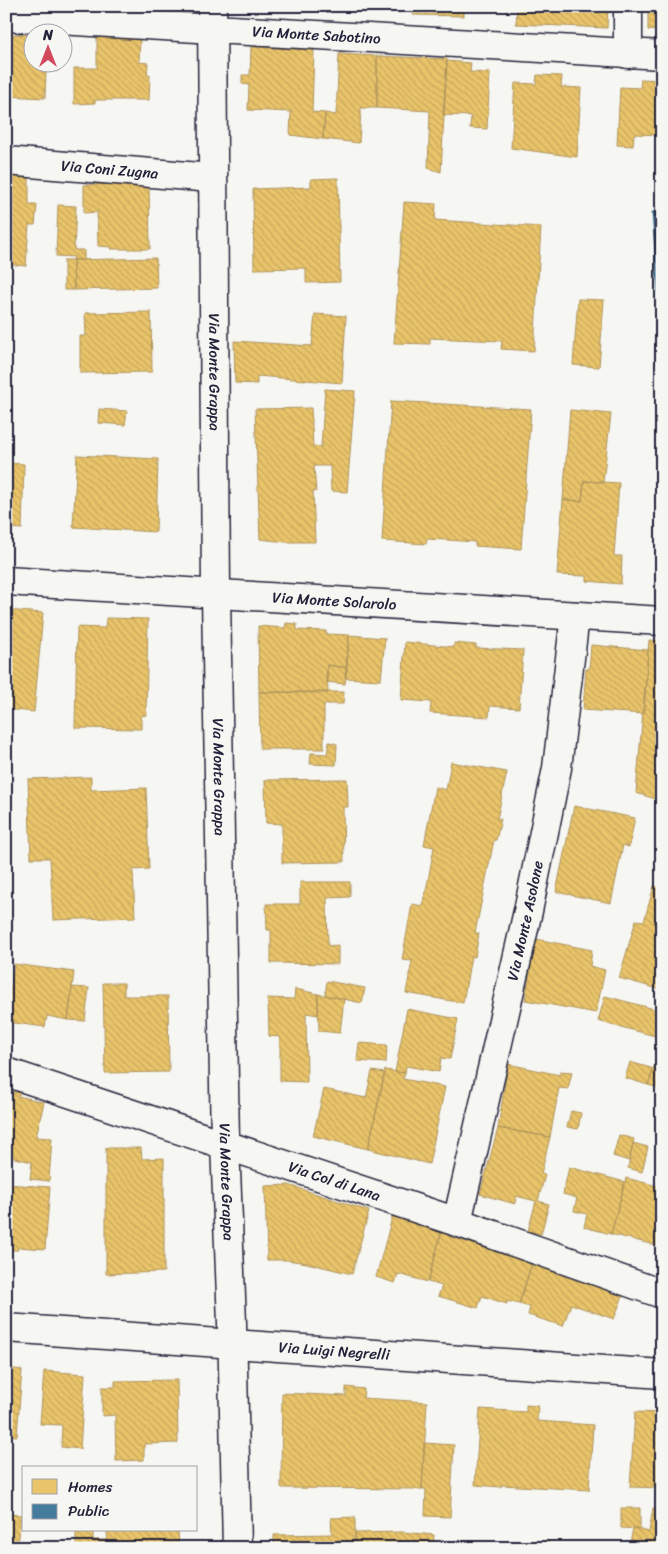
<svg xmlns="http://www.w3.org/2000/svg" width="668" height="1554" viewBox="0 0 668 1554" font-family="Sriracha,sans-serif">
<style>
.homes{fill:url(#homes-back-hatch);stroke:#ad935c}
.public{fill:url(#public-back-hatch);stroke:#3a6080}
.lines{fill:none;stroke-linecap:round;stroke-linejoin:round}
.street-casing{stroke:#22223b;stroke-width:31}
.street{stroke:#f6f6f2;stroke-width:28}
.labels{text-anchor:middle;stroke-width:5;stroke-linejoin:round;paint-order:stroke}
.street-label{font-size:15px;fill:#22223b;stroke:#f6f6f2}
</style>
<defs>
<pattern id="homes-back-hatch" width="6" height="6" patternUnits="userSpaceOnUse" patternTransform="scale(1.25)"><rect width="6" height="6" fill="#e9c46a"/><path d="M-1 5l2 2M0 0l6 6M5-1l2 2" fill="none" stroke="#c8a85d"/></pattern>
<pattern id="public-back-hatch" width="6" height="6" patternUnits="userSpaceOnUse" patternTransform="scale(1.25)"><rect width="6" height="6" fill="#457b9d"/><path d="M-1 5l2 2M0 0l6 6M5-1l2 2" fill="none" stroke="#396481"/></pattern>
</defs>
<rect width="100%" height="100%" fill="#f6f6f2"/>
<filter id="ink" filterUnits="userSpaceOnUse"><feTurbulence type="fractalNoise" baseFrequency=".02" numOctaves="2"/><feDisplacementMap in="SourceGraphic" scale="10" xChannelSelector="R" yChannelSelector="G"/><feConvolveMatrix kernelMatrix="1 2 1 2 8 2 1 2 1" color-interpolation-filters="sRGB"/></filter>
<g filter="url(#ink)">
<!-- homes -->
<path class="homes" d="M413,6H464V16L413,15Z
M517,6H608L607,28L516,24Z
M648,6H662V31L648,30Z
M6,34L32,35V62H58V71H46L45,98L6,96Z
M97,37H140L139,62L148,63L147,75H150L149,100H95V103L74,104V68H97Z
M251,47L314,50L312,112L325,113L323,139L290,135L291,112L248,110L249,85L242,84V75H250Z
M339,54L377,56V108H361L359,143L323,139L325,113L336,115Z
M377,56L447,59L441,172L428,168L430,111L377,108Z
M447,61L471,63L470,72L490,73L487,129L470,128L471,116L443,115Z
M537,75L562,76L561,87L581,88L577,157L511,148L515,83L536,84Z
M641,79L662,80V135L634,134L633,146L617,145L620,87L640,88Z
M6,176L29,177V205H37L35,225H29L26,266L6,264Z
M338,178L340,282L306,283V268L254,269L253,189L311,187V179Z
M149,183L150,249H111V247L98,246L97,212L84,213V185Z
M404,202L436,204L435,220L541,227L534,351L501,349L502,341L430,338V344L394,343Z
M58,205L76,206L74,250H84V260H73L74,257L56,256Z
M156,258L157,288L74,290L73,260Z
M64,260H73L74,290H64Z
M578,299L604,300L599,367L573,365Z
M151,312L152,372L80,373V336H86L85,313Z
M315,314L346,316L342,383L257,376V384L235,383L234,341L312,346Z
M325,389L355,391L347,492L331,491L330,466H314L316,492L313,491L315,542H285L260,539L255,409L311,408L313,446L321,447Z
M391,401L531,409L521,549L475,546V542L447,540L427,539L426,544L382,541Z
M99,409L127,411L125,425L98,423Z
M570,410L611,414L603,482L584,481L582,501L563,500Z
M77,455L158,459L156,532L73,527Z
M6,463L24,464L22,529L6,528Z
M584,481L619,483L614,556H622L621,584L587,581V576L557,575L563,500L582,501Z
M659,555H662V588L657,587Z
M6,610L43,613L34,712L6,709Z
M106,618L148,619L146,715L141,716V729L75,728L77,627L105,628Z
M286,623L297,624V630L326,631V634L349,635L347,668L327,665L328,693L259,692L258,626L285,628Z
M349,635L385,638L381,680L345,678Z
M649,640L662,641V801L636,793Z
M405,642L454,647V643L476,645V648L523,650L519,708L490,706L489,717L430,713L431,702L401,700Z
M591,645L648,650L644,714L583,710L586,669H589Z
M327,665L347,668L345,684L326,682Z
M259,692H344L343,704H324V749H260Z
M329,742L337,744L336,765L310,764L311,753L327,754Z
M451,762L507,772L497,819H501L496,840H494L475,933H479L475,957L471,956L463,1003L406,993L412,961L402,960L412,904L423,906L429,875L434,847L424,845L435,787L446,790Z
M91,777V790L146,788L149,869L133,870L135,917L53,920L50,858H31L28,779Z
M347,779L348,807H343L344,862L282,863V824L266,823L265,780Z
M574,806L635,818L629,847L623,845L611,903L556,892Z
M300,882H350V897L327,898L328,946L338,945V964L271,963V930H267L266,904H300Z
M654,886L662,888V990L619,978L636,920L644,921Z
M536,939L592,950L590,966L605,970L596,1013L525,1000Z
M14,964L74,972L68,1020L47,1016L45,1027L6,1022Z
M327,981L365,988L362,1003L325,995Z
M103,983H124V996H168L169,1072L105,1073Z
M72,987L89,988L85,1021L68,1020Z
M295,989L318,994V1015L306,1013L307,1082L280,1081V1037L269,1036L268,998L294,999Z
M318,994L344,999L340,1033L319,1031Z
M605,996L662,1011V1028L659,1037L598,1021Z
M407,1009L458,1019L450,1059L441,1058L439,1072L406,1066L405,1073L395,1072Z
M359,1043L387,1045L386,1063L357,1061Z
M662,1044V1089L648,1085Z
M630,1062L654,1069L648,1085L625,1078Z
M508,1064L560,1075V1071L572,1072L568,1089L559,1088L550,1137L498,1128Z
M385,1070L405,1073L403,1079L445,1087L429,1164L368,1149Z
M372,1071L385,1073L368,1149L313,1136L324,1089L366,1098Z
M6,1090L20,1093L18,1096L44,1102L36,1137L52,1138L49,1181L30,1179L32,1162L6,1156Z
M571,1111L581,1113L578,1129L567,1127Z
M498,1128L550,1137L541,1174L545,1175L538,1201L549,1204L541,1234L528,1231L536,1201L516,1196L515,1204L480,1194Z
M619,1135L634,1139L629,1161L613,1156Z
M633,1143L648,1147L642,1172L628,1168Z
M106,1148H141L142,1159L164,1158V1272L106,1274Z
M569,1167L625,1182L611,1234L584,1227L587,1214L574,1211L577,1198L563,1194Z
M626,1178L662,1187V1247L611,1234Z
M6,1184L50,1187L45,1249L18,1247V1250H6Z
M289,1185L369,1211L352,1274L307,1263L287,1260H267L265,1186Z
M393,1214L442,1230L428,1282L398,1274L395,1283L376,1277Z
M442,1230L449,1232L448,1236L532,1263L519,1304L507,1301V1304L482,1296L478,1308L438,1296L442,1286L428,1282Z
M532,1263L624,1293L614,1319L571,1304L563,1326L528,1315L530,1307L519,1304Z
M6,1368L22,1370L17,1436L6,1435Z
M44,1371L85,1374L80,1449L61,1447L62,1425L40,1424Z
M177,1380L178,1443L144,1444V1460L116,1461L115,1415L102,1416V1387H115V1381Z
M346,1387L364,1389L363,1398L427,1402L422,1489L281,1488L282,1393L346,1396Z
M526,1405L538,1406L537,1421L593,1425L589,1490L501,1485V1487L475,1485L480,1409L526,1412Z
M635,1412L662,1413V1488L630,1487Z
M424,1443L454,1445L450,1517L425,1516L426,1489H422Z
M621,1508H640V1529L621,1528Z
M653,1508L662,1509V1548H629L633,1528L649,1532Z
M6,1514L21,1515L18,1548H6Z
M355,1517V1548H274V1535L332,1534L331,1518Z
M76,1530H93V1540H108V1548H76Z
M107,1530H178L179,1548H108Z
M402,1532L434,1535L433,1548H355V1533Z
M548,1541L553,1548H539Z"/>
<!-- public -->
<path class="public" d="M652,212H662V345Z"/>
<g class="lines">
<defs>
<g id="street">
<path id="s1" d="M212,6L216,594L225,1144L232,1323L237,1548"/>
<path id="s2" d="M6,17L662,55"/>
<path d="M628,54V6"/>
<path id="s3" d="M6,161L212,178"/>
<path id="s4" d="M6,581L662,621"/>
<path id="s5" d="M6,1072L457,1222L662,1294"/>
<path id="s6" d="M457,1222L528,911L557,768L575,616"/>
<path id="s7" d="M6,1328L662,1374"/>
</g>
</defs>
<!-- street casing -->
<use href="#street" class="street-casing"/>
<!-- street -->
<use href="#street" class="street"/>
</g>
</g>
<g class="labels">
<!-- street labels -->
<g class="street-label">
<text dy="5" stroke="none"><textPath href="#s2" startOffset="311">Via Monte Sabotino</textPath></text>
<text dy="5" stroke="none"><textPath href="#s3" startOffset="104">Via Coni Zugna</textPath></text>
<text dy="5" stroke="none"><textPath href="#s1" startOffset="366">Via Monte Grappa</textPath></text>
<text dy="5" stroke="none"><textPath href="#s4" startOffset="329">Via Monte Solarolo</textPath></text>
<text dy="5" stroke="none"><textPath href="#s1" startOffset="771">Via Monte Grappa</textPath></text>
<text dy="5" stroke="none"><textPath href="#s6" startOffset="309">Via Monte Asolone</textPath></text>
<text dy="5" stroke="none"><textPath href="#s5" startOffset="346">Via Col di Lana</textPath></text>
<text dy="5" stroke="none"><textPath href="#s1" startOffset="1176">Via Monte Grappa</textPath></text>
<text dy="5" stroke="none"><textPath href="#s7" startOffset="329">Via Luigi Negrelli</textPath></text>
</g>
</g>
<!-- margin -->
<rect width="668" height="1554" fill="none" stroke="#f6f6f2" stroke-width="25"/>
<rect x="12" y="12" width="643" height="1529" fill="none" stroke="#22223b" stroke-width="2" filter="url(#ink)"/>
<!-- legend -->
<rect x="22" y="1466" width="175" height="65" fill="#f6f6f2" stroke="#a1a1a9"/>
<rect x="32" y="1479" width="25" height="15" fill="#e9c46a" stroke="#a1a1a9"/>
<text x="68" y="1492" font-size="15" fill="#22223b">Homes</text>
<rect x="32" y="1504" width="25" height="15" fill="#457b9d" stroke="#a1a1a9"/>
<text x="68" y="1516" font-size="15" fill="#22223b">Public</text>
<!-- north arrow -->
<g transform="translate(48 48)"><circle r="24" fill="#f6f6f2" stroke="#a1a1a9"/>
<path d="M0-4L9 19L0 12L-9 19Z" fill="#d1495b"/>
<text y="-8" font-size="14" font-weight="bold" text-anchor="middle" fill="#22223b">N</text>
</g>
</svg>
